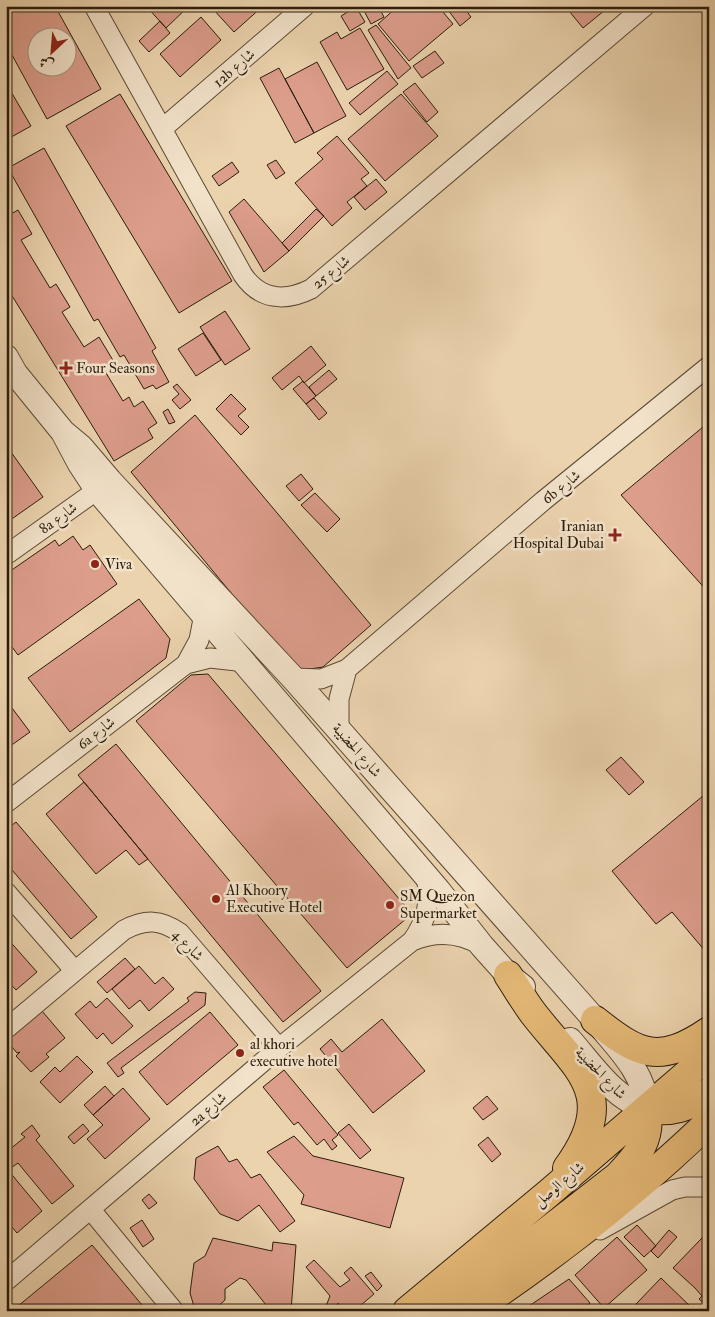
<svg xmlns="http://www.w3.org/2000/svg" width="715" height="1317" viewBox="0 0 715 1317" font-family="'IM FELL Double Pica',Amiri,serif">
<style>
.building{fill:#dc9d8b;stroke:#2a1c0c;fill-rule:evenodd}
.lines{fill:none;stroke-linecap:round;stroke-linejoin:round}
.minor-casing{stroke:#5a4a34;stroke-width:21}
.tertiary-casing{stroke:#5a4a34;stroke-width:26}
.primary-casing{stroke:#2a1c0c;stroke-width:30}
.minor{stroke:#f2e2ca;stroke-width:19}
.tertiary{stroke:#f2e2ca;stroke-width:24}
.primary{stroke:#e6ba77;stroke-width:28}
.poi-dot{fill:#8f2418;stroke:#f2e2ca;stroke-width:2}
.labels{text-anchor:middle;stroke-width:5;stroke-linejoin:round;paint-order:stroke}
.street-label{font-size:15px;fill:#2a1c0c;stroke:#f2e2ca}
.poi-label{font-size:15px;fill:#2a1c0c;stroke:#f2e2ca;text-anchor:start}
</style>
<rect width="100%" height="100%" fill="#ebd3ae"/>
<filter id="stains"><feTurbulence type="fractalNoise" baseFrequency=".004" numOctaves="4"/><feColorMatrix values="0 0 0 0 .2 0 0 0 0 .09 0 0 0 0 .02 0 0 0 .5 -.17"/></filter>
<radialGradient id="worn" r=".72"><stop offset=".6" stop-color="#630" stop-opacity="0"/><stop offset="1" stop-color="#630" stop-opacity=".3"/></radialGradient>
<!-- building -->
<path class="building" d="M6,6H55L101,89L47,119L6,44ZM38,38H68V68H38Z
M146,6H189L166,28Z
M215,6H263L234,32L212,8Z
M367,6H378L384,17L371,24L363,9Z
M398,6H438L453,24L409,61L378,24Z
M445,6H463L471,17L460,26Z
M565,6H610L583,28Z
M356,7L365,22L350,31L341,16Z
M201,17L221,40L180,77L160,54Z
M160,21L170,33L149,52L139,41Z
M376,25L411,68L398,79L368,30Z
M360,28L384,69L347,90L320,42L337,32L341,39Z
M435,51L444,63L422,78L413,66Z
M317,62L346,116L314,133L285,79Z
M279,68L314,133L295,143L260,78Z
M387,71L398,84L360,115L349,103Z
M6,83L31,126L6,140Z
M415,83L438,112L427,122L403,92Z
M120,94L232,281L179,313L66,126Z
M401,94L438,136L385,181L348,139Z
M337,136L369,173L361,179L367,186L347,202L352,208L332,226L295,183L323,159L317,153Z
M44,148L156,348L152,351L169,382L156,389L153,385L144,389L124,355L120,357L98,319L94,321L8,168Z
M276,160L285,173L276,179L267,165Z
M232,162L239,172L219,186L212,176Z
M376,179L387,192L365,210L354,197Z
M244,199L289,251L264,272L229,212Z
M316,209L324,216L289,251L282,243Z
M6,210L9,215L18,210L32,234L21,240L50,288L56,284L70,307L62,312L84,347L99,337L114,362L103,368L123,401L129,397L134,407L143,401L157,423L148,429L153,438L114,461L6,286Z
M225,311L250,349L225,365L200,327Z
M203,333L221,360L196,376L178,349Z
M311,346L326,365L304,383L299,376L282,390L272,378Z
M329,370L337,379L316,396L309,387Z
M303,381L316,396L306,404L293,389Z
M177,384L191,400L180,409L172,400L179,394L173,387Z
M231,394L246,409L238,416L249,427L241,435L216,409Z
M314,398L327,413L319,420L306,404Z
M168,409L175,422L169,424L163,412Z
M195,415L371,625L323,667L303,670L289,663L131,472Z
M709,422V593L621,495Z
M6,445L43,497L6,523Z
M301,474L313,489L299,501L286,486Z
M315,493L340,519L327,532L301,505Z
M73,536L83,550L90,545L117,584L18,655L6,639V611L12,607L6,600V574L55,540L59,546Z
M139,599L170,639L166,658L70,732L28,678Z
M208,674L412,914L347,968L136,721L191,675Z
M6,700L30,732L6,749Z
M116,744L321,991L283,1022L78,775Z
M621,757L644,782L629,795L606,770Z
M84,782L148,859L139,865L126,850L96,874L46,814Z
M709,791V950L706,952L672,912L656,924L612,871Z
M16,822L97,917L71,939L6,863V830Z
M6,937L37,972L16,990L8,981L6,982Z
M125,958L135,969L107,993L97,982Z
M139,966L155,984L163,977L174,989L149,1011L140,1000L129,1009L112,989Z
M195,992L206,993L205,1005L121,1068L124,1073L118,1077L107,1063L189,1001L187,998Z
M107,998L133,1026L112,1044L103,1033L97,1039L75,1014L90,1001L96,1008Z
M42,1011L65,1038L46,1054L49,1057L31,1072L16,1056L20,1052L17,1053L7,1041Z
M210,1012L238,1045L167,1105L139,1072Z
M382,1019L425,1071L373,1113L320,1049L331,1039L342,1052Z
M77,1056L93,1072L60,1103L40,1082L55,1067L60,1072Z
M284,1070L338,1135L332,1140L337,1146L332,1150L324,1139L317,1145L298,1122L294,1125L263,1087Z
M105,1086L114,1096L93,1115L84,1105Z
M123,1088L150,1119L105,1159L87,1139L103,1125L93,1115Z
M487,1096L498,1109L483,1120L473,1108Z
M83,1124L89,1131L74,1144L68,1137Z
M349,1124L371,1150L360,1159L338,1133Z
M32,1125L40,1136L36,1140L74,1186L52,1204L18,1163L8,1170L42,1211L17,1233L6,1220V1147L9,1150L25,1137L21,1134Z
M294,1136L313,1156L404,1178L390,1228L301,1204L304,1195L267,1152Z
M488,1137L501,1154L492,1162L478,1145Z
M218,1146L229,1162L237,1159L251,1178L260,1174L295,1221L280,1232L259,1205L238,1221L220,1214L194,1179L196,1158Z
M149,1194L157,1203L149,1209L142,1200Z
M142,1220L154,1239L143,1247L130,1228Z
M637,1225L656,1246L644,1257L624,1237Z
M669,1230L677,1237L658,1258L651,1251Z
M617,1237L647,1270L604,1308L575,1275Z
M703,1237L709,1242V1308L699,1299L702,1296L695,1288L673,1268Z
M213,1238L272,1251L273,1242L296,1245L291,1311H271L246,1280L240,1278L225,1289V1300L213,1311L195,1310L190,1293L194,1263L205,1256Z
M92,1245L147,1311H12Z
M314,1260L340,1287L350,1280L344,1273L351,1267L374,1294L354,1311H345L338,1303L336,1311H324L330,1296L306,1267Z
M371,1272L382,1286L377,1291L365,1276Z
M661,1278L692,1308L690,1311H642L636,1304Z
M569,1279L590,1303L581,1311H528L529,1306Z"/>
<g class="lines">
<defs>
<path id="minor" d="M94,6L243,275C260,300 285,302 311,289L645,6
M162,129L305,6
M6,555L107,483
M186,664L199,640L204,614
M293,678L321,679L347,669L543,501L709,366
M339,729V699L347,669
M6,803L186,664L210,658L246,662
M6,892L75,971
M412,941C436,931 459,932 482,946
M6,1029L124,930C145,919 161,919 180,933L279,1048
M91,1210L174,1311
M600,1230L672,1190L685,1187H709
M6,1281L279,1048L412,941C427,920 431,902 426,876"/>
<path id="tertiary" d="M6,357L15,373L63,432L80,464L97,490L438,890L482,946L508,975L523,987
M63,432L81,447L110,481L293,678L595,1020C617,1047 645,1072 647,1109C613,1098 593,1066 570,1040"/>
<path id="primary" d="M508,975C516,987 524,1001 533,1013C577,1070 621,1094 567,1168
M595,1020C639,1055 659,1065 709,1031
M647,1109C672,1113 689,1108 709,1092
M407,1311L550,1192L709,1055
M445,1311L618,1176C639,1154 651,1140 647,1109
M472,1311C556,1255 636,1192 709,1122"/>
</defs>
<!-- minor casing -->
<use href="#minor" class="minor-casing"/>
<!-- tertiary casing -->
<use href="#tertiary" class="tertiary-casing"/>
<!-- primary casing -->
<use href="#primary" class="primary-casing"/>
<!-- minor -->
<use href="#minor" class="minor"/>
<!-- tertiary -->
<use href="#tertiary" class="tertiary"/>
<!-- primary -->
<use href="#primary" class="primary"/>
</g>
<!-- markers -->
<g class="poi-dot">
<path d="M63.5 360.5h5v5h5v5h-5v5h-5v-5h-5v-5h5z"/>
<path d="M612.5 527.5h5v5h5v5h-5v5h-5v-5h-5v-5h5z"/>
<circle cx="95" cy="564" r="5"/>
<circle cx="216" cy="899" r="5"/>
<circle cx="390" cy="905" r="5"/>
<circle cx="240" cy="1053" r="5"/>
</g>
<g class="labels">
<!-- street labels -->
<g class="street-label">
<text transform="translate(234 68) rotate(-41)" y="5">12b شارع</text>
<text transform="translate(331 272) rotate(-39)" y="5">شارع 25</text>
<text transform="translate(561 487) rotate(-39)" y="5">6b شارع</text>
<text transform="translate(58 518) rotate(-36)" y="5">8a شارع</text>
<text transform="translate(96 733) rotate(-38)" y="5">6a شارع</text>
<text transform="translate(357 750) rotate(49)" y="5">شارع الحضيبة</text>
<text transform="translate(188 945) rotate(46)" y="5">شارع 4</text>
<text transform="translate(601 1073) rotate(46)" y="5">شارع الحضيبة</text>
<text transform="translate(208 1109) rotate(-41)" y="5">2a شارع</text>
<text transform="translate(559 1184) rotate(-40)" y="5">شارع الوصل</text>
</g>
<!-- poi labels -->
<g class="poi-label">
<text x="76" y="373">Four Seasons</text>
<text x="604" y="531" text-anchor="end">Iranian<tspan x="604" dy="17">Hospital Dubai</tspan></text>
<text x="105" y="569">Viva</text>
<text x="226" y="895">Al Khoory<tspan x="226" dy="17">Executive Hotel</tspan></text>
<text x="400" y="901">SM Quezon<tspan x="400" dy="17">Supermarket</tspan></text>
<text x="250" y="1049">al khori<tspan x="250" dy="17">executive hotel</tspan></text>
</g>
</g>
<!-- margin -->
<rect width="715" height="1317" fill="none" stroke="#ebd3ae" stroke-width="25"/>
<rect x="8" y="8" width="700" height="1302" fill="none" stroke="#2a1c0c" stroke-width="2.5"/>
<rect x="12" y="12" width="690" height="1292" fill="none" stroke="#2a1c0c"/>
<!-- north arrow -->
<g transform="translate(52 52) rotate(206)"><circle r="24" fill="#f2e2ca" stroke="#a2937e"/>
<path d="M0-4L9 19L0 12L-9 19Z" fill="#8f2418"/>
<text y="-8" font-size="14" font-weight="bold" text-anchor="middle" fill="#2a1c0c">ش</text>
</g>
<rect width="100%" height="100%" filter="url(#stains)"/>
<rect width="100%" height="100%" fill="url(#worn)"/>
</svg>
